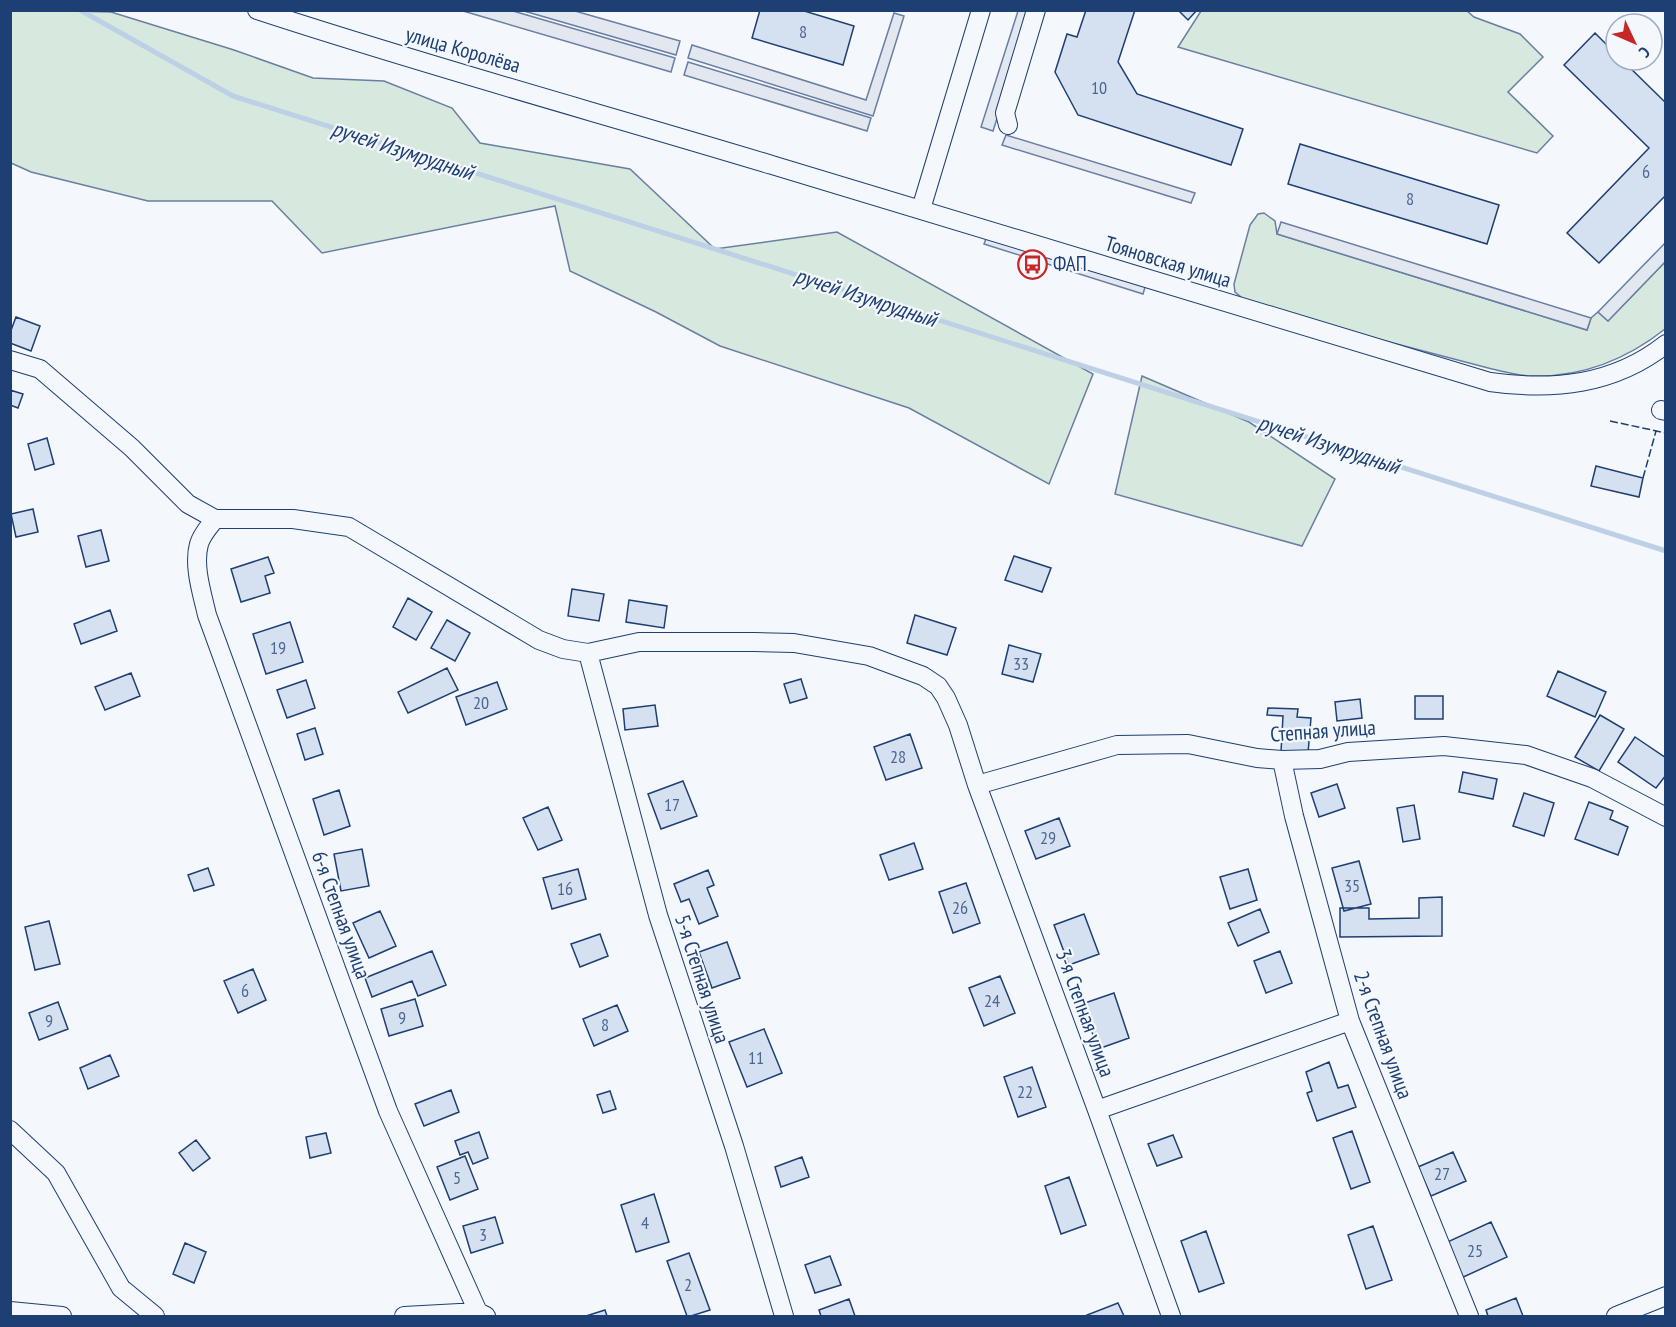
<svg xmlns="http://www.w3.org/2000/svg" width="1676" height="1327" viewBox="0 0 1676 1327" font-family="'PT Sans Narrow',sans-serif">
<style>
.green{fill:#d7e8df;stroke:#687fa3;stroke-width:1.5}
.parking{fill:#e3e8f0;stroke:#687fa3;stroke-width:1.5}
.lines{fill:none;stroke-linecap:round;stroke-linejoin:round}
.stream{stroke:#bed0e5;stroke-width:5}
.building{fill:#d5e0f0;stroke:#1d3f73;stroke-width:1.5}
.minor-casing{stroke:#1d3f73;stroke-width:20}
.minor{stroke:#f4f7fb;stroke-width:18}
.fence{stroke:#1d3f73;stroke-width:1.5;stroke-dasharray:8 3;stroke-linecap:butt}
.labels{text-anchor:middle;stroke-width:4.5;stroke-linejoin:round;paint-order:stroke}
.number-label{font-size:18px;fill:#4b6792}
.street-label{font-size:21px;fill:#1d3f73;stroke:#f4f7fb}
.poi-label{font-size:21px;fill:#1d3f73;stroke:#f4f7fb;text-anchor:start}
.water-label{font-size:22px;font-style:italic;fill:#1d3f73;stroke:#f4f7fb}
</style>
<rect width="100%" height="100%" fill="#f4f7fb"/>
<!-- green -->
<path class="green" d="M74,11L111,12L234,50L313,78L384,81L452,108L480,143L630,169L715,249L837,232L1093,374L1049,484L909,408L720,346L656,312L570,271L555,206L322,253L272,201H148L31,172L11,163V11Z
M1201,11H1467L1474,17L1520,34L1543,57L1508,92L1553,136L1537,153L1178,47Z
M1264,213L1275,221L1277,234L1587,330L1591,318L1598,312L1608,321L1665,262V329C1627,359 1582,377 1533,376C1519,376 1505,372 1492,369L1252,306L1235,292L1234,284L1250,225L1258,214Z
M1142,376L1249,422L1335,479L1302,546L1115,494Z"/>
<!-- parking -->
<path class="parking" d="M463,11H513L675,58L671,72Z
M524,11H575L680,41L676,55Z
M1018,11H1031L993,131L981,127Z
M894,13L904,16L873,116L688,58L692,45L866,100Z
M688,62L871,118L867,131L684,75Z
M1006,135L1195,193L1191,203L1002,145Z
M1281,222L1591,318L1587,330L1277,234Z
M988,233L1146,284L1143,294L984,244Z
M1665,243V262L1608,321L1598,312Z"/>
<g class="lines">
<!-- stream -->
<path class="stream" d="M80,10L233,96L1666,551"/>
</g>
<!-- building -->
<path class="building" d="M760,10H801L854,26L843,65L752,38Z
M1086,10H1135L1118,62L1137,94L1243,129L1231,165L1078,115L1055,72L1067,34L1077,37Z
M1178,10H1197L1188,20Z
M1595,33L1616,54V60H1622L1666,103V195L1599,263L1567,233L1649,148L1564,65Z
M1300,144L1499,205L1487,244L1288,184Z
M16,317L40,326L31,351L10,343V333Z
M10,390L23,394L18,408L10,405Z
M47,438L54,464L35,470L28,444Z
M1596,466L1643,478L1639,497L1591,486Z
M33,509L38,532L16,537L11,514Z
M101,530L109,561L86,567L78,536Z
M1014,556L1051,568L1042,592L1005,580Z
M268,557L274,573L265,576L270,593L241,602L231,569Z
M572,589L604,594L599,621L568,616Z
M408,598L432,612L416,640L393,627Z
M629,600L667,606L664,628L626,622Z
M110,610L117,631L81,644L74,624Z
M915,615L956,628L947,655L907,643Z
M447,620L470,633L455,661L431,648Z
M290,622L303,662L266,674L253,634Z
M1009,645L1041,654L1033,682L1002,674Z
M447,668L458,690L408,713L398,692Z
M1558,671L1606,692L1595,717L1547,696Z
M131,673L140,696L105,710L95,687Z
M801,679L807,698L790,703L784,684Z
M306,680L315,708L287,718L277,690Z
M497,682L507,709L466,725L456,697Z
M1415,696H1443V719H1415Z
M1360,699L1362,718L1337,721L1335,702Z
M655,705L658,726L625,730L623,709Z
M1268,708L1298,709L1297,717L1311,718L1308,753L1281,752L1283,716L1267,715Z
M1600,715L1624,729L1599,771L1575,757Z
M315,728L323,754L305,760L297,734Z
M910,734L922,768L886,780L874,747Z
M1635,737L1666,758V775L1656,788L1618,762Z
M1463,772L1497,779L1493,799L1459,792Z
M683,781L697,816L661,829L648,794Z
M1337,784L1345,808L1319,817L1311,793Z
M339,790L350,826L324,835L313,799Z
M1524,793L1554,803L1544,836L1513,826Z
M1589,802L1613,811L1610,819L1628,827L1618,855L1575,839Z
M1414,805L1420,839L1403,842L1397,808Z
M548,807L562,840L538,850L523,818Z
M1059,818L1070,846L1036,859L1025,831Z
M914,843L923,869L889,880L880,855Z
M362,849L369,886L341,891L334,854Z
M1359,861L1371,904L1344,911L1332,868Z
M208,868L214,885L194,891L188,875Z
M578,869L586,899L552,909L543,878Z
M1248,869L1257,900L1230,909L1220,877Z
M708,870L714,885L707,888L718,916L699,924L689,899L681,902L674,884Z
M966,883L980,923L953,933L939,892Z
M1442,897V936L1340,937V908H1369V919L1419,918V898Z
M1260,909L1269,932L1238,946L1228,923Z
M380,911L396,946L369,958L353,923Z
M1084,914L1099,954L1069,965L1054,925Z
M49,921L60,964L35,970L25,927Z
M600,934L608,956L580,967L571,944Z
M727,942L740,978L712,988L699,952Z
M432,951L446,985L418,996L412,981L372,997L365,978Z
M1280,951L1292,983L1266,993L1254,961Z
M253,969L266,1000L238,1013L224,981Z
M1000,976L1015,1013L984,1026L969,988Z
M1114,993L1129,1038L1098,1049L1082,1004Z
M415,999L423,1026L389,1036L381,1009Z
M58,1002L68,1029L39,1040L29,1013Z
M617,1005L628,1031L594,1046L583,1019Z
M764,1029L782,1073L747,1087L729,1042Z
M110,1055L119,1076L88,1089L80,1068Z
M1329,1062L1338,1088L1348,1085L1356,1107L1317,1121L1307,1093L1312,1091L1306,1072Z
M1032,1067L1046,1107L1018,1117L1004,1077Z
M451,1090L459,1112L424,1126L415,1104Z
M610,1091L616,1109L603,1113L597,1095Z
M1352,1131L1370,1182L1351,1189L1333,1138Z
M479,1132L488,1158L473,1164L468,1152L460,1155L455,1141Z
M326,1133L331,1153L310,1158L306,1137Z
M1173,1135L1182,1157L1157,1166L1148,1144Z
M196,1140L210,1158L193,1171L179,1153Z
M1453,1152L1466,1181L1431,1196L1418,1167Z
M465,1156L478,1189L450,1200L437,1167Z
M802,1157L809,1177L781,1187L775,1167Z
M1069,1177L1086,1225L1061,1234L1045,1186Z
M654,1194L669,1242L636,1252L621,1205Z
M495,1217L503,1243L471,1253L463,1226Z
M1491,1222L1507,1257L1459,1279L1443,1244Z
M1373,1226L1392,1280L1366,1289L1348,1235Z
M1206,1231L1224,1283L1199,1292L1181,1241Z
M185,1243L206,1252L194,1283L173,1274Z
M689,1253L710,1310L691,1316H687L667,1261Z
M830,1256L841,1285L815,1293L805,1265Z
M1516,1298L1523,1316H1488L1486,1310Z
M849,1299L855,1316H821L819,1310Z
M1118,1303L1124,1316H1088L1087,1315Z
M605,1310L607,1316H586Z"/>
<g class="lines">
<defs>
<path id="minor" d="M257,10C427,66 600,113 772,165C1012,236 1250,311 1490,382C1553,391 1614,385 1666,344
M1008,125L1005,113L1036,10
M921,209L981,10
M10,360L40,369L132,448L188,504L215,519H293L349,527L539,640L563,649L588,653L639,642H754L794,643L869,656L923,676L938,686L946,698L958,725L977,785L1097,1110L1171,1316
M1661,410L1666,411
M215,519C209,527 202,534 199,544C193,566 202,593 207,615L388,1111L478,1312L486,1316
M588,653L658,915L734,1146L784,1316
M1282,760L1294,816L1350,1021L1469,1316
M977,785L1117,745L1188,744L1257,758L1282,760L1320,759L1348,752L1444,746L1526,755L1592,778L1666,817
M1097,1110L1350,1021
M10,1130L56,1173L121,1288L155,1316
M10,1311L62,1316
M404,1316L478,1312
M1616,1316L1666,1296"/>
</defs>
<!-- minor casing -->
<use href="#minor" class="minor-casing"/>
<!-- minor -->
<use href="#minor" class="minor"/>
<!-- fence -->
<path class="fence" d="M1610,421L1666,433
M1643,478L1656,431"/>
</g>
<!-- icons -->
<defs>
<symbol id="bus-ring" viewBox="-11 -11 22 22"><circle r="9.5" fill="#f4f7fb" stroke="#c62828" stroke-width="1.5"/><path d="M-5-6H5V4H4V6H2V4H-2V6H-4V4H-5ZM-3.5-4V0h7V-4ZM-3.5 1.2v1.5H-2V1.2ZM2 1.2v1.5H3.5V1.2Z" fill="#c62828"/></symbol>
</defs>
<g fill-rule="evenodd">
<use href="#bus-ring" x="1016" y="248" width="33" height="33"/>
</g>
<g class="labels">
<!-- number labels -->
<g class="number-label">
<text x="803" y="38">8</text>
<text x="1099" y="94">10</text>
<text x="1646" y="178">6</text>
<text x="1410" y="205">8</text>
<text x="278" y="654">19</text>
<text x="1021" y="670">33</text>
<text x="481" y="709">20</text>
<text x="898" y="763">28</text>
<text x="672" y="811">17</text>
<text x="1048" y="844">29</text>
<text x="1352" y="892">35</text>
<text x="565" y="895">16</text>
<text x="960" y="914">26</text>
<text x="245" y="997">6</text>
<text x="992" y="1007">24</text>
<text x="402" y="1024">9</text>
<text x="49" y="1027">9</text>
<text x="605" y="1031">8</text>
<text x="756" y="1064">11</text>
<text x="1025" y="1098">22</text>
<text x="1442" y="1180">27</text>
<text x="457" y="1184">5</text>
<text x="645" y="1229">4</text>
<text x="483" y="1241">3</text>
<text x="1475" y="1257">25</text>
<text x="688" y="1291">2</text>
</g>
<!-- street labels -->
<g class="street-label">
<text transform="translate(463 50) rotate(16)" y="7">улица Королёва</text>
<text transform="translate(1168 262) rotate(17)" y="7">Тояновская улица</text>
<text transform="translate(1323 731) rotate(-4)" y="7">Степная улица</text>
<text transform="translate(341 915) rotate(70)" y="7">6-я Степная улица</text>
<text transform="translate(702 979) rotate(72)" y="7">5-я Степная улица</text>
<text transform="translate(1085 1013) rotate(70)" y="7">3-я Степная улица</text>
<text transform="translate(1383 1035) rotate(70)" y="7">2-я Степная улица</text>
</g>
<!-- poi labels -->
<g class="poi-label">
<text x="1053" y="271">ФАП</text>
</g>
<!-- water labels -->
<g class="water-label">
<text transform="translate(403 150) rotate(18)" y="8">ручей Изумрудный</text>
<text transform="translate(866 297) rotate(18)" y="8">ручей Изумрудный</text>
<text transform="translate(1329 444) rotate(18)" y="8">ручей Изумрудный</text>
</g>
</g>
<!-- border -->
<rect width="1676" height="1327" fill="none" stroke="#1d3f73" stroke-width="24"/>
<!-- north arrow -->
<g transform="translate(1634 42) rotate(134)"><circle r="28" fill="#f4f7fb" stroke="#9eadc5" stroke-width="1.5"/>
<path d="M0-4.5L10 22L0 15L-10 22Z" fill="#c62828"/>
<text y="-9" font-size="16" font-weight="bold" text-anchor="middle" fill="#1d3f73">С</text>
</g>
</svg>
